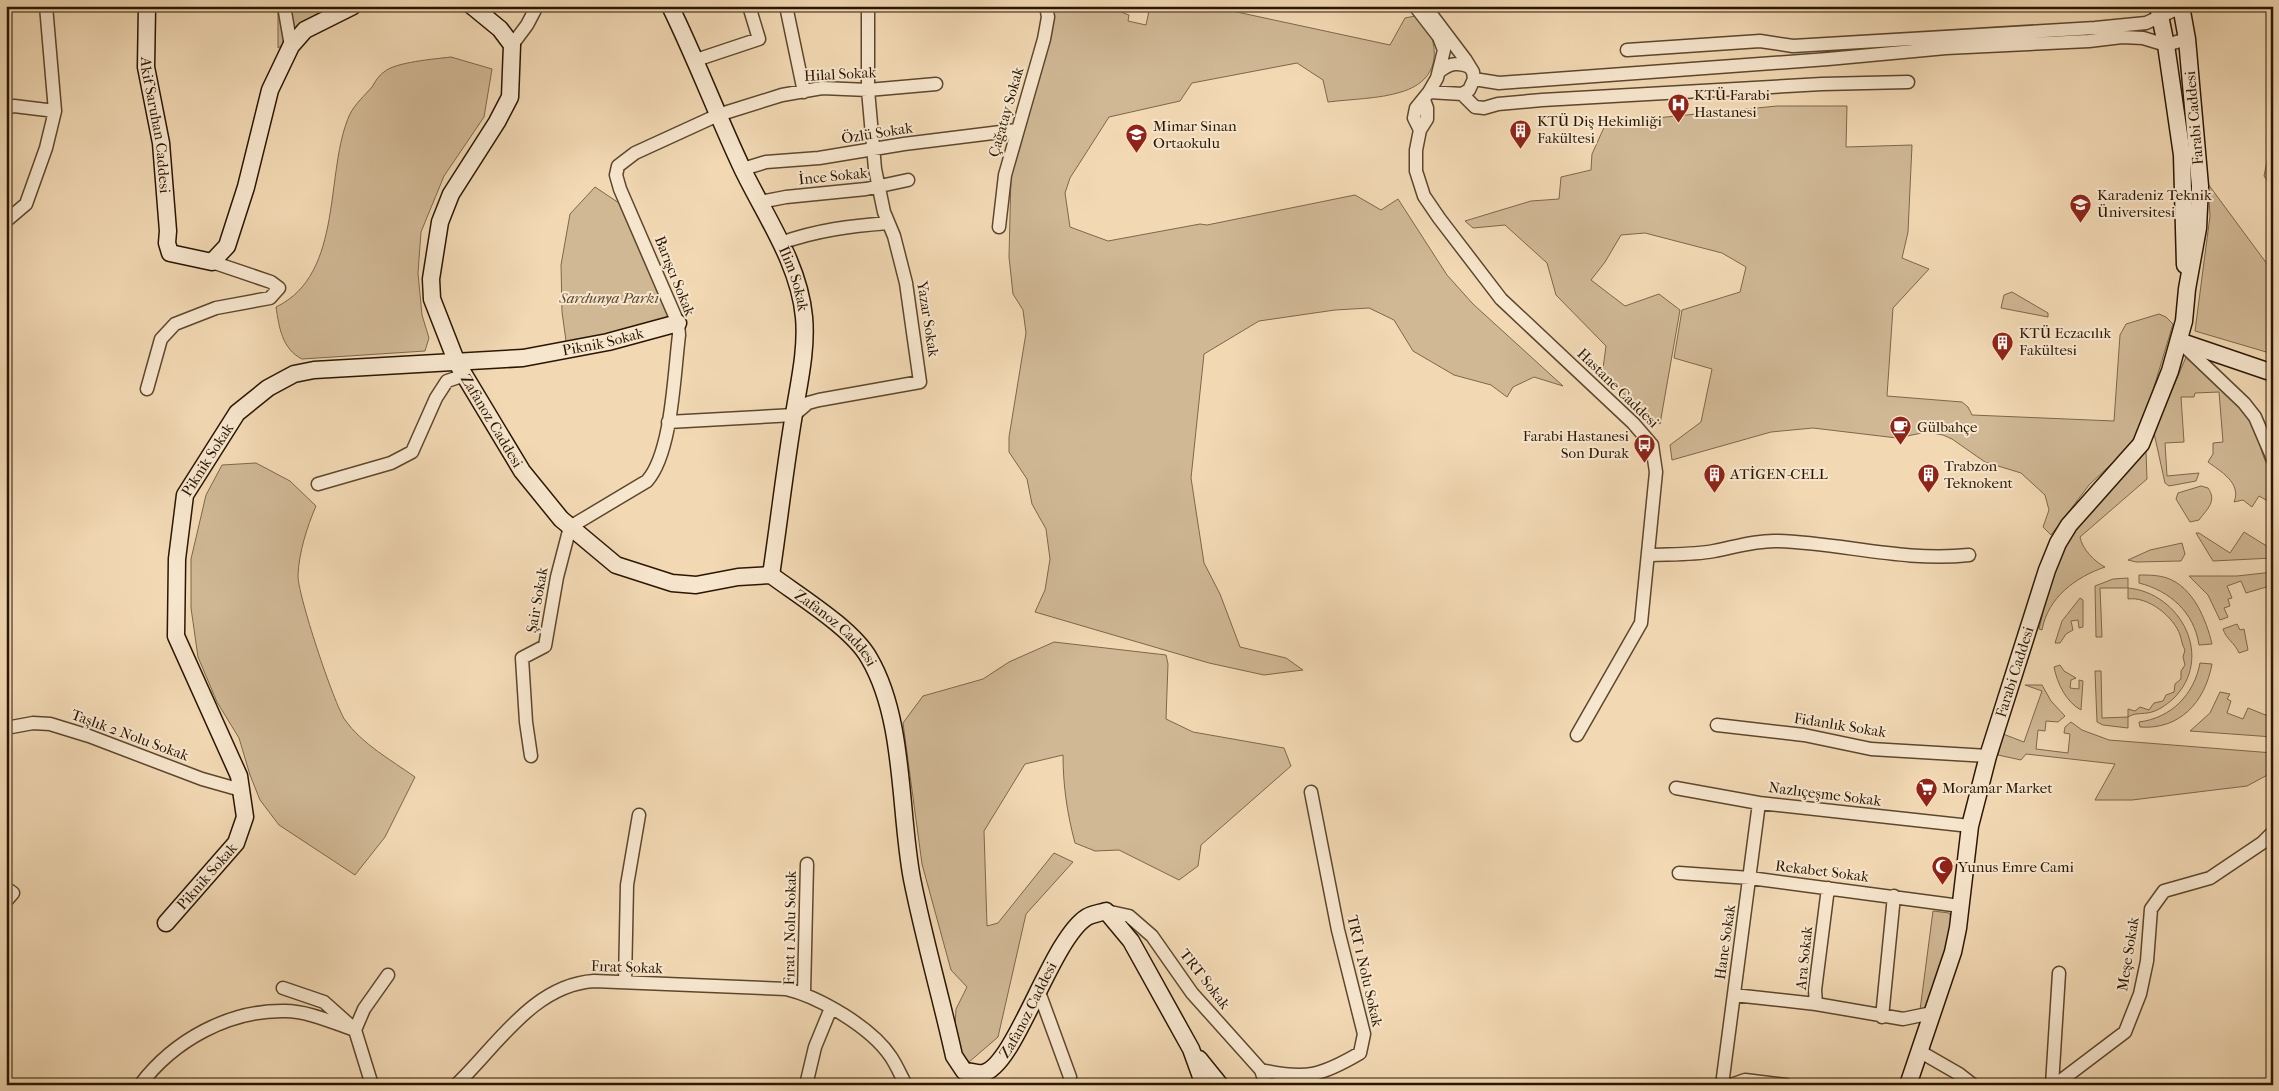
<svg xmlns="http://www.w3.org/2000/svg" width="2279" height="1091" viewBox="0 0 2279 1091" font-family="'IM FELL French Canon',serif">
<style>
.green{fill:#d0b895;stroke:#7d674a}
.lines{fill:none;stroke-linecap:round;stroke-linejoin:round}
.street-casing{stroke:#5c472d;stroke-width:15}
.secondary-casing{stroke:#2a1600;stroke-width:19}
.street{stroke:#f7e6ce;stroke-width:12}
.secondary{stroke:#f7e6ce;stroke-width:16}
.labels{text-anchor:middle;stroke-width:4;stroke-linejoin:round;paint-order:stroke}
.street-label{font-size:15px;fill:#2a1600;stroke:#f7e6ce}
.poi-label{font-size:15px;fill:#2a1600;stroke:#f7e6ce;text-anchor:start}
.park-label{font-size:15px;font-style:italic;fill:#5c472d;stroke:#f7e6ce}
</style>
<rect width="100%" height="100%" fill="#f2d9b4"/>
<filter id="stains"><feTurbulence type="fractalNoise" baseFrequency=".004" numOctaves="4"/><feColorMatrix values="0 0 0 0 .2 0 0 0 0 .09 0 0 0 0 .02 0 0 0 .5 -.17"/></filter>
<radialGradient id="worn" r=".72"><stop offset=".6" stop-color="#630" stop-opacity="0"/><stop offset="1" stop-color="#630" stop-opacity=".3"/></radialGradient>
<!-- green -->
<path class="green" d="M278,6H342L328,12L278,48Z
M1051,6H1122L1121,12L1129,15L1128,21L1146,25L1150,6H1209L1390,45L1405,18L1420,15C1441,44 1442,80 1401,92C1379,99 1352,99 1328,102L1323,80L1297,63L1192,83L1180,101L1109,117L1070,178L1065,193L1070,227L1108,241L1200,224L1207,225L1355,195L1381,210L1398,199L1447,275L1473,304L1563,386L1534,377L1513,387L1507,397L1491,385L1454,375L1413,351L1394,320L1369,308L1335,310L1259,321L1204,354L1191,478L1204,563L1220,594L1240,647L1286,658L1303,670L1264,675L1209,663L1035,612L1045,590L1050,559L1046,529L1032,504L1027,479L1009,452V437L1026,333L1023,310L1013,294L1009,257L1011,176L1020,148L1041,66L1050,42L1054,20Z
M451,57L492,69L484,117L444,176L421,232L418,273L422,315L429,338L425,351L302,359C282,349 279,327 276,307C345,274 324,170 350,114C355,104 365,95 372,87C375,82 379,75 384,72C395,62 435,59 451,57Z
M1777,106H1847L1846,147L1912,145L1908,232L1902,258L1929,269L1893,308L1887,396L1962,402L1968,407L1972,415L2114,421L2120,335L2126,324L2159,314L2166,317L2173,324L2141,430L2126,450L2089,485L2051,535L2043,527L2049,510L2045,495L2021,473L1985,462L1952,439L1943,435L1927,432L1897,438L1813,428L1771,432L1672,460L1670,445L1701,422L1712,369L1674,358L1682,310L1740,292L1746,267L1722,253L1645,233L1621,235L1605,262L1591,280L1625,306L1659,294L1680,310L1660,424L1602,376L1606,346L1556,295L1547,263L1505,225L1473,228L1465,221L1531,201L1559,199L1561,177L1591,170L1592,154L1606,123Z
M2273,133V189L2264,176Z
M2208,184L2273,272V354L2195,331L2210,216Z
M595,187L619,203L672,326L568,355L562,312L561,265L570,214Z
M2012,292L2048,313V317L2001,308L2004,295Z
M2189,356C2210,376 2240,397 2253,424C2261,441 2260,458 2273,473V504L2259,496L2252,507L2243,500L2234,502C2242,483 2220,471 2208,462L2213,454V443L2223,442L2219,392L2195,393L2194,397H2181L2184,442L2165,443L2167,476L2199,473L2196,481L2169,486L2165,483L2154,433L2186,357Z
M2146,451L2147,479L2080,537C2082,549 2095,562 2105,567C2076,577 2048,597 2042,630L2039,629C2045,606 2048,581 2059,559C2080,518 2114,483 2146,451Z
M256,463L290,481L316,506C307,527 299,552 298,575C297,593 334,704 345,720C362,744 391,760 415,777L385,837L355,875L279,825L260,800L250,775L239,738L217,702L198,657L191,608V559L206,495L222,465Z
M2201,486L2208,488C2217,501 2208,508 2199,520L2190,522L2176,499L2178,493Z
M2244,532L2273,550V558L2213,561L2196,533H2199L2230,553Z
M2182,543L2185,554L2181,561L2136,562L2128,560L2150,550Z
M2273,572V585L2246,593L2241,581L2227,586L2232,598L2228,599L2230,606L2224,608L2228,617L2220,620L2208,595L2189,576H2237Z
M2139,575C2148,575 2158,575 2167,578C2193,587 2206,619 2212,644L2199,645C2194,612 2170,591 2139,583Z
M2128,578V588C2181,593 2215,658 2173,699C2166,705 2157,712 2147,713C2140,714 2134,713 2128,717V728L2103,725L2097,722L2095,671H2101L2102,718L2128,717V709L2135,711L2140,707L2149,710L2154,703L2163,701L2166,695L2174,692L2175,684L2181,679V671L2185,665L2183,657L2185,650C2182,645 2182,641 2180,635C2174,617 2148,596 2128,599V588H2100L2102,637H2096L2095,586L2113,579Z
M2080,598L2083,600V627L2079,628L2078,620L2071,621L2073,630L2066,634L2060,643H2055L2062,621Z
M2237,624L2240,630L2244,629L2248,650L2239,653C2235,643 2226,639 2223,629Z
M1054,642L1166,655L1168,664L1166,719L1193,732L1284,748L1291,766L1201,845L1198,866L1179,880L1119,850L1095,851L1075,843C1067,813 1063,785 1063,755L1025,764L984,831L987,926L998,923L1054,853L1073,862L1026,914L998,1037L969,1062L954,1043L956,1009L967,987L951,970L922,864L903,723L923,696L983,679L1009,662Z
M2200,663L2212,664C2205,702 2180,730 2140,727L2139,722C2171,718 2194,695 2200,663Z
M2060,665L2064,671L2076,678L2071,680L2070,688L2079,689V680L2083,681L2081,710C2066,702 2057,683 2054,667Z
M2025,685H2042L2051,701L2065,716L2058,722L2046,721L2045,731L2038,730L2036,749L2068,753L2070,734L2064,733L2065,727L2071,722L2082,730L2109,740L2273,753V772L2247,786L2132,800H2095L2115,764L2026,754L2021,760L1998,755L2003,734L2024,742L2042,691Z
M2220,692L2230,694L2227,699L2231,701L2227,713L2243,719L2248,708L2273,718V737L2190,731L2210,713Z
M1933,911L1949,913L1954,922L1929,1009L1920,1010Z"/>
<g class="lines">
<defs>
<path id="street" d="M284,6L291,46
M786,6L804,92
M1415,6L1439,37L1444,50L1437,78L1429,92L1416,108L1414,118L1420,130
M1425,6L1465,59L1473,72L1474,79L1469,90L1462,94L1429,92
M512,45L527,25L537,6
M1627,50L1760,41L1793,46L2095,28L2146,23L2181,7
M696,60L759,39L749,6
M1440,71C1450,63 1459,62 1470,67
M1474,79L1499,83L1828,59L1946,48L2089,41L2122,37L2143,38L2166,45L2187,39
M1462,94L1475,107L1484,108L1498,104L1542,100L1822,84L1908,82
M1424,100L1427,108V119L1420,130L1416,150V171L1424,196L1439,218L1501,299L1633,423L1652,445L1656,472L1641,623L1577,735
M6,108L14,106L55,111
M743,169L766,162L819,158L904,144L1017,130
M760,202L786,197L866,189L908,180
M6,221L26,204L46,148L55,111L46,6
M999,227L1005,175L1044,39L1048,17L1046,6
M781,243C817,230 851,226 888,223
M2181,343L2244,403L2255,417L2273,459
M147,389L161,339L175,324L216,308L270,298L279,288L271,282L212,262
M668,422L794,415L808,403L819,400L920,382L906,283L894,236L884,212L875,169L868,90V6
M318,484L391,463L412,452L436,398L447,381L465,375
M1649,555C1670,554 1693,555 1714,551C1735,547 1757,540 1778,541C1842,543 1904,562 1969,555
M1717,725L1804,735L1871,749L1988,756
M6,728L33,723L50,724L89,736L202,779L241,790
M531,756L526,722L522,658L545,646L557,577L570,527L647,481C672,453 674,374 679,335L678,323L620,189L616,175L618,166L635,153L718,115L782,95L822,88L868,90L936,84
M1676,788L1759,803L1970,826
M1679,873L1750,878L1960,906
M6,888L13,893L6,901
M1828,888L1815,990L1816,1004L1903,1019L1932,1013
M1106,911L1129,916L1152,936L1192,993L1261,1070L1266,1085
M625,982L627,885L639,815
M283,988L324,1002L352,1027
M1039,992L1070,1077
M804,993L807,864
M1734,995L1816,1004
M1882,1017L1894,896
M355,1030L364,1009L388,975
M355,1030L372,1085
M1919,1051L1959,1074L1973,1085
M1261,1070C1306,1080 1321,1076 1360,1053L1364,1034L1338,930L1311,792
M140,1085C174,1040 229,1010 285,1011C308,1011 334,1023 355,1030
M456,1085C497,1046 533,985 594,981L786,989C820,997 872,1028 891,1057C897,1066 901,1076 906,1085
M806,1085L815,1047L831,1008
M1722,1085L1759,803
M1731,1085L1745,1080L1786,1085
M2052,1085L2059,973
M2055,1085L2125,1032L2140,994L2147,961L2151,909L2164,891L2210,878L2262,843L2273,832"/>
<g id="secondary">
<path id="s1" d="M147,6L146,67L161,143L168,231L167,243L170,253L212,262L227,246L246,187L270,90L291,46L305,30L353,6"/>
<path id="s2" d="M472,6L500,29L512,45L510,97L497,122L451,194L440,222L431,279L432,299L457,363L522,471L561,519L616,565L672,583L696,585L738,577L771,575C799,596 852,628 869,658C905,719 899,810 912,879C924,939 941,997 954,1056L964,1071C970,1071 978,1074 983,1073C1015,1067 1051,939 1087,917C1092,914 1100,913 1106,911L1131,941L1191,1049L1204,1085"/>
<path id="s3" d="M670,6C696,59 717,115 742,168C765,216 799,263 804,317C807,349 799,383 794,414C785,467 779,522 771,575"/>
<path d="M2158,6L2166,45L2182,155L2185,265"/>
<path d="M2179,341L2273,373"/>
<path id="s4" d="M166,923L236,843L245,817L239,776L176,636L177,559L185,495L237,413L268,388L294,374L314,370L523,358L608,342L678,323"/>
<path d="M1199,1059L1220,1085"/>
<path id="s5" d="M1908,1085L1953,952L1958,928L1970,826L1988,756L2047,570L2058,543L2069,525L2141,444L2170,371L2184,321L2187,289L2198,228L2200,186L2187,39L2181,6"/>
</g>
</defs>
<!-- street casing -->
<use href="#street" class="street-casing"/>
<!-- secondary casing -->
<use href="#secondary" class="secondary-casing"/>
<!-- street -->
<use href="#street" class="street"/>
<!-- secondary -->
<use href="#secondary" class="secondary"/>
</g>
<!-- icons -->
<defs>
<symbol id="hospital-pin" viewBox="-11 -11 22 30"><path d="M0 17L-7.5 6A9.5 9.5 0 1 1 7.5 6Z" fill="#8f2418" stroke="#f7e6ce"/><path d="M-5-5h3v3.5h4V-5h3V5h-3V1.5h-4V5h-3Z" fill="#fff"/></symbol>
<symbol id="building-pin" viewBox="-11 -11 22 30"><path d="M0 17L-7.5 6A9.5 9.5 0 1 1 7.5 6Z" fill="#8f2418" stroke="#f7e6ce"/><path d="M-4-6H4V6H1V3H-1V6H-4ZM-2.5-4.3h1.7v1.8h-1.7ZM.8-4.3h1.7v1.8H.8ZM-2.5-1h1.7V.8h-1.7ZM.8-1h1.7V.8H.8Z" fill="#fff"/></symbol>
<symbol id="school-pin" viewBox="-11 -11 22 30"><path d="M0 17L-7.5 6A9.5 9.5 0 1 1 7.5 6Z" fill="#8f2418" stroke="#f7e6ce"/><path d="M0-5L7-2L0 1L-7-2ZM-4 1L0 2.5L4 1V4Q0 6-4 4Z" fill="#fff"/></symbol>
<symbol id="university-pin" viewBox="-11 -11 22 30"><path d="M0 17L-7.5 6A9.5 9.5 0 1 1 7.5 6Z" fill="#8f2418" stroke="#f7e6ce"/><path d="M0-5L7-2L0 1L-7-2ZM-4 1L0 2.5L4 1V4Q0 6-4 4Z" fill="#fff"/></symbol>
<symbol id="cafe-pin" viewBox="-11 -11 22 30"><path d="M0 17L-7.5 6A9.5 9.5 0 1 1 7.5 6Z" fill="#8f2418" stroke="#f7e6ce"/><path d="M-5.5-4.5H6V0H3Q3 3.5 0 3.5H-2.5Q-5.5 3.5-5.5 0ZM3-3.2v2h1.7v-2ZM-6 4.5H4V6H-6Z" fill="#fff"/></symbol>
<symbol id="bus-pin" viewBox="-11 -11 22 30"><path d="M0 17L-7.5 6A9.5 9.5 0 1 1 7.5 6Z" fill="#8f2418" stroke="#f7e6ce"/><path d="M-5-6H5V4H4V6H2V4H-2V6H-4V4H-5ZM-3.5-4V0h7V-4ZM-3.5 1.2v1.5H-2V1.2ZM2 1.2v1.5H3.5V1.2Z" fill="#fff"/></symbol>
<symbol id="supermarket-pin" viewBox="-11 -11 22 30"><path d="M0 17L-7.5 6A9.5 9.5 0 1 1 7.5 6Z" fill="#8f2418" stroke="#f7e6ce"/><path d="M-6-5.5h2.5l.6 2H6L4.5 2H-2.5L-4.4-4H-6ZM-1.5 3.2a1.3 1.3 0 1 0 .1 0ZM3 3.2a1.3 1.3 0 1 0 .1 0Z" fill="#fff"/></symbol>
<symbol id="mosque-pin" viewBox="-11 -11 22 30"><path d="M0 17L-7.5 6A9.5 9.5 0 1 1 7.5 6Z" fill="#8f2418" stroke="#f7e6ce"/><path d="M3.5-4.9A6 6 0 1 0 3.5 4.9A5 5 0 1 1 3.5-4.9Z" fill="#fff"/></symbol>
</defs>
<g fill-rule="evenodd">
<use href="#hospital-pin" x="1666" y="92" width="25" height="34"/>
<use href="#building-pin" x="1508" y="118" width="25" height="34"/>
<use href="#school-pin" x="1124" y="122" width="25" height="34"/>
<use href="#university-pin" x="2068" y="192" width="25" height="34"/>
<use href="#building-pin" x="1990" y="330" width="25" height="34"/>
<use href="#cafe-pin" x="1888" y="414" width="25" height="34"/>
<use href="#bus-pin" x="1632" y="432" width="25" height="34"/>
<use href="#building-pin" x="1702" y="462" width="25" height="34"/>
<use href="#building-pin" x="1916" y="462" width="25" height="34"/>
<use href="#supermarket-pin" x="1914" y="776" width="25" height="34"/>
<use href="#mosque-pin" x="1930" y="854" width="25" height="34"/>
</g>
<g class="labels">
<!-- street labels -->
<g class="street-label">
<text transform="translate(840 74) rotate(-3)" y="5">Hilal Sokak</text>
<text transform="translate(1006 112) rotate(-74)" y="5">Çağatay Sokak</text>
<text transform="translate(2194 118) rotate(-95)" y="5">Farabi Caddesi</text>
<text dy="5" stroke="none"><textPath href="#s1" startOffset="120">Akif Saruhan Caddesi</textPath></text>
<text transform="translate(877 133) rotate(-9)" y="5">Özlü Sokak</text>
<text transform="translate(833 176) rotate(-6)" y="5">İnce Sokak</text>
<text transform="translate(675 276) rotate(68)" y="5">Barışcı Sokak</text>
<text dy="5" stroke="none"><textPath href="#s3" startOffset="300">İlim Sokak</textPath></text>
<text transform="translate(928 319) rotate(81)" y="5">Yazar Sokak</text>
<text dy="5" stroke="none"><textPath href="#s4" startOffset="948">Piknik Sokak</textPath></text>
<text transform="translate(1618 388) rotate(44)" y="5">Hastane Caddesi</text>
<text dy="5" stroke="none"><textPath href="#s2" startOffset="466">Zafanoz Caddesi</textPath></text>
<text dy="5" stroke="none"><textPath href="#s4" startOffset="512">Piknik Sokak</textPath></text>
<text transform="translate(537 600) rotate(-80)" y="5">Şair Sokak</text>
<text dy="5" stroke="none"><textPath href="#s2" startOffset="901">Zafanoz Caddesi</textPath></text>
<text dy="5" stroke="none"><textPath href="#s5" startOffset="428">Farabi Caddesi</textPath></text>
<text transform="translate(1840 725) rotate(9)" y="5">Fidanlık Sokak</text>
<text transform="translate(130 735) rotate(20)" y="5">Taşlık 2 Nolu Sokak</text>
<text transform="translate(1825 794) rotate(7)" y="5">Nazlıçeşme Sokak</text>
<text transform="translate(1822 871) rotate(7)" y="5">Rekabet Sokak</text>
<text dy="5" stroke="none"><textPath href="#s4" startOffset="62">Piknik Sokak</textPath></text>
<text transform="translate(790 928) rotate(-89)" y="5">Fırat 1 Nolu Sokak</text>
<text transform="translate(1725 942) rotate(-82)" y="5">Hane Sokak</text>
<text transform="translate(2128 954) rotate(-81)" y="5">Meşe Sokak</text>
<text transform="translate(1804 958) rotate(-84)" y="5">Ara Sokak</text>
<text transform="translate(627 967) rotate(2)" y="5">Fırat Sokak</text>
<text transform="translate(1365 971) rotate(77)" y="5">TRT 1 Nolu Sokak</text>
<text transform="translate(1205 979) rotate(52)" y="5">TRT Sokak</text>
<text dy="5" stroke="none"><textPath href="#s2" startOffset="1471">Zafanoz Caddesi</textPath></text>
</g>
<!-- poi labels -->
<g class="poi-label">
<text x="1694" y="100">KTÜ Farabi<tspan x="1694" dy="17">Hastanesi</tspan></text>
<text x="1537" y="126">KTÜ Diş Hekimliği<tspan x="1537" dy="17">Fakültesi</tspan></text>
<text x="1153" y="131">Mimar Sinan<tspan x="1153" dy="17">Ortaokulu</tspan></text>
<text x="2097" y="200">Karadeniz Teknik<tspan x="2097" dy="17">Üniversitesi</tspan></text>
<text x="2019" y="338">KTÜ Eczacılık<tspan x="2019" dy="17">Fakültesi</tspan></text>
<text x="1917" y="432">Gülbahçe</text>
<text x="1629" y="441" text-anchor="end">Farabi Hastanesi<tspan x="1629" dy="17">Son Durak</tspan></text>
<text x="1944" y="471">Trabzon<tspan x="1944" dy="17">Teknokent</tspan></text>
<text x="1730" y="479">ATİGEN-CELL</text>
<text x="1942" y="793">Moramar Market</text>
<text x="1958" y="872">Yunus Emre Cami</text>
</g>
<!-- park labels -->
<g class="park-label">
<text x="609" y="303">Sardunya Parkı</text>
</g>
</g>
<!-- margin -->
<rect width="2279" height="1091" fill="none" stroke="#f2d9b4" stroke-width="25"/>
<rect x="8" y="8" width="2264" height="1076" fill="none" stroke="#2a1600" stroke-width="2.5"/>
<rect x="12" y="12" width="2254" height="1066" fill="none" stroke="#2a1600"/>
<rect width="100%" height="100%" filter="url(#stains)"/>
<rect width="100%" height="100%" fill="url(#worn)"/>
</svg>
